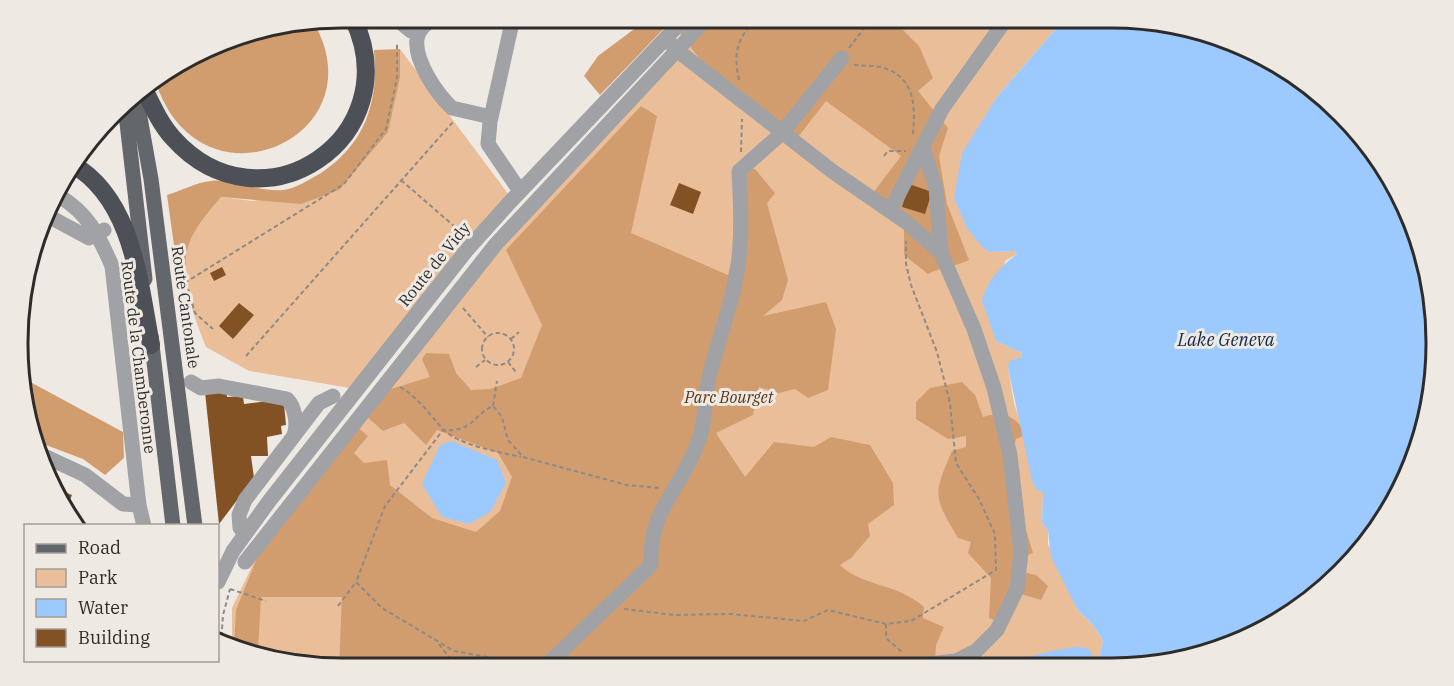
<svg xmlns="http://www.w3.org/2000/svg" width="1454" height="686" viewBox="0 0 1454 686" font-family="'IBM Plex Serif',serif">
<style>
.green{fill:#eabe98}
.forest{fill:#d29d6e}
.water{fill:#9dcafe}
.building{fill:#825224}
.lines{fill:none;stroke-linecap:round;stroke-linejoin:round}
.path{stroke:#8e8a86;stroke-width:2;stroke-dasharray:4.5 3;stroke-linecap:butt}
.minor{stroke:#a0a2a5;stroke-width:15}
.major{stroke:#63666b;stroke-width:15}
.highway{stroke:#4d5157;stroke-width:18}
.labels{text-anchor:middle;stroke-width:6;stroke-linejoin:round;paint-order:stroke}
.street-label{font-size:16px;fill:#2e2c2a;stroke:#efe9e3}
.park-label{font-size:16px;font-style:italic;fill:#593612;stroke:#efe9e3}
.water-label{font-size:18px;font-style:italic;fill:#0d2c4e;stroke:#efe9e3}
.rim{fill:none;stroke:#2e2c2a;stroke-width:3}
</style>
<rect width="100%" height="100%" fill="#efe9e3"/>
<!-- green -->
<path class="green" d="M713,18H1065L997,97L990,252L1015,251L1017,254L1005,261L996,341L1022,353V357L1008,368L1014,403L1043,493L1042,522L1048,531V544L1077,609L1092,624L1103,640L1098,665H1090L1092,663L1019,660L1011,666L343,668L232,646V608L263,543L486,261Z
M400,49L509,195L350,388L249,371L206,347C192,311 174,267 194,230C200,218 212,207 221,197L253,201L339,190L400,77Z"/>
<!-- forest -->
<path class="forest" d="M649,18H674L600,95L584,76L598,56Z
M694,18H891L919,46L933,78L918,91L948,128L939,156L947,204L969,260C955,267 942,266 928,274L904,255V220L873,193L901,156L826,101L798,137L700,59L680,34Z
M314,23C380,139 198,218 155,80L238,35Z
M400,49V77L388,132L339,190L301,204L221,197C199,223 180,243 187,280L179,281L167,195C181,191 197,182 211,181C230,178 257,192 283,190C295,189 310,179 321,173C365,144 379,102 374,50Z
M641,106L657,116L631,233L728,275L744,213L738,169H755L775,193L767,203L788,280L782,300L763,316L826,302L836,329L828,390L808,398L795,389L779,393L759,387L753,415L716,433L745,477L774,442L814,447L831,437L870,445L893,483L894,505L868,524L870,536L851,558L840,565C861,586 897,583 924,607L923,618L944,627L936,645L935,658L957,666L343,668L339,667L342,597H261L258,651L234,646L236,610L263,543L357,427L368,436L354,453L364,463L387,460L390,485L432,518L476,532L500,511L512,477L498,453L437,430L426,445L404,423L383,431L364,414L381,392L430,377L422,359L426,353L449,354L456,373L471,390L490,389L521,378L542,325L506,250Z
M21,377L123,432L124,458L105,475L83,459L38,442L21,385Z
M962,382L975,395L983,417C1006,410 1014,417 1028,434L1016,439L1013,452L1020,472L1017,483L1020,510L1033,553L1022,557V572L1036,575L1048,586L1041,600L1011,591L997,621L989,618L991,578L968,553L971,542L958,538C933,496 933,495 952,451L966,447V436L948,439L916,419V402L930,388Z"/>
<!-- water -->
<path class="water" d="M1065,18H1111L1236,43L1341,113L1411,219L1436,343L1411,468L1369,541L1309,601L1235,643L1154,665H1098L1103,640L1092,624L1077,609L1051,557L1048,531L1042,522L1043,493L1036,489L1032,481L1008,368L1009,361L1022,357V353L996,341L982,301C986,282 1002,265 1017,254L1015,251L990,252L984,249L967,228L954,198L962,153L997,97Z
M451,441L497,460L506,483L490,512L469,524L442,517L422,484L440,445Z
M1077,647L1086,648L1092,652L1090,665L1011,666C1030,654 1055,650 1077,647Z"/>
<!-- building -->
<path class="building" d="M679,183L701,192L693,214L670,205Z
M909,184L932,192L925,214L902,207Z
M222,267L226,275L214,281L210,273Z
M239,303L254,315L233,339L219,326Z
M226,389L227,397L243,396L244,404L278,400L284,404L286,425L281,426L282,434L267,437L268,456H251L254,478L219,524L205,392Z
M52,487L72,495L67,507Z"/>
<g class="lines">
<!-- path -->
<path class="path" d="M849,48L872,18
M854,65C864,66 878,65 887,69C916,80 915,109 913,134
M739,80C733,52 737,40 756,18
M741,152L742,119
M884,156L888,151H906
M401,180L462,233
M186,282L195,313L213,329
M177,283L186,282L344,184L386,129L397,78V44
M463,308L488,337
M482 349a16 16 0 1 1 32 0a16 16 0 1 1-32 0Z
M511,339L519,332
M246,356L453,122
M508,362L516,372
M476,367L485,360
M400,387C419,398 428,413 443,429C458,445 499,452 521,457
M493,406L497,381
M230,589L266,601
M338,606L356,582
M624,609L674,615L731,614L804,621L828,610L886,624L911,621L996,570L995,534L979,499L956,463L950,403L937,352L911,285L906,264V241
M886,624V638L903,653
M221,644L223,615L230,589
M439,644L457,668
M532,665L454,651L382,608L356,582L385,506L443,430C473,432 472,416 493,406L502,417L508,440L523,457L627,485L659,488"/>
<!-- minor -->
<path class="minor" d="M395,18L411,31L422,27
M434,18C427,23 418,29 417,39C414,61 437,94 452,108L491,117
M513,18L490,122L488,144L520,191
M666,39L678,51L832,171L906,222L941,253L974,329L994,388L1010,455L1021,552L1017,589L997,630L976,651L956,661L909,666
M923,148L936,188L941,253
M59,196C88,213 99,236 112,266L139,505L144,526
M890,211L942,109L1007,18
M50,217L89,238L104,230
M191,382L201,388L219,386L287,399C295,407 298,424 294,435
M42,455L85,475L123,504L139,505
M240,528L239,515L245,500L319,403L333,396
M245,562L496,244L707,18
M218,582L233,551L270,500L466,251L510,202L685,18
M545,667L651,565C648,508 685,486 700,436C706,417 705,396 709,377C720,333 738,290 740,244C742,220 740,196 739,171L782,133L842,58"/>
<!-- major -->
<path class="major" d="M136,95L151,179L195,526
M125,106L145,279
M151,336L173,526"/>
<!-- highway -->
<path class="highway" d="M143,87C152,105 160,124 173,138C262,237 410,137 353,18
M72,164C133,199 139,282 151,345"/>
</g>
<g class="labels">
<!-- street labels -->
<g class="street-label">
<text transform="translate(434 264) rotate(-51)" y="6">Route de Vidy</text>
<text transform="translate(186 307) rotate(82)" y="6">Route Cantonale</text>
<text transform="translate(139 357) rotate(83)" y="6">Route de la Chamberonne</text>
</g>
<!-- park labels -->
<g class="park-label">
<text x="729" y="403">Parc Bourget</text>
</g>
<!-- water labels -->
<g class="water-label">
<text x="1226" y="346">Lake Geneva</text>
</g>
</g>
<!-- crop -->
<path d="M0 0H1454V686H0ZM342 28H1112A314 314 0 0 1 1426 342V344A314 314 0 0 1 1112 658H342A314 314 0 0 1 28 344V342A314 314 0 0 1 342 28Z" fill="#efe9e3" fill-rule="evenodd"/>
<path class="rim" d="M342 28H1112A314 314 0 0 1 1426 342V344A314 314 0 0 1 1112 658H342A314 314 0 0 1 28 344V342A314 314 0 0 1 342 28Z"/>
<!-- legend -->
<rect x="24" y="524" width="195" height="138" fill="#efe9e3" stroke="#a29d99" stroke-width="1.5"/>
<rect x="36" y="544" width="30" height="9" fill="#63666b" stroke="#a29d99" stroke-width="1.5"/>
<text x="78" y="554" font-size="18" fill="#2e2c2a">Road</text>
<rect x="36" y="569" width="30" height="18" fill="#eabe98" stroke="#a29d99" stroke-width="1.5"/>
<text x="78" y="584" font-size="18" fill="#2e2c2a">Park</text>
<rect x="36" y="599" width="30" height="18" fill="#9dcafe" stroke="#a29d99" stroke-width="1.5"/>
<text x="78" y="614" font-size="18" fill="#2e2c2a">Water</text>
<rect x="36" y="629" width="30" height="18" fill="#825224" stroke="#a29d99" stroke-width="1.5"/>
<text x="78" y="644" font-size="18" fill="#2e2c2a">Building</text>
</svg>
